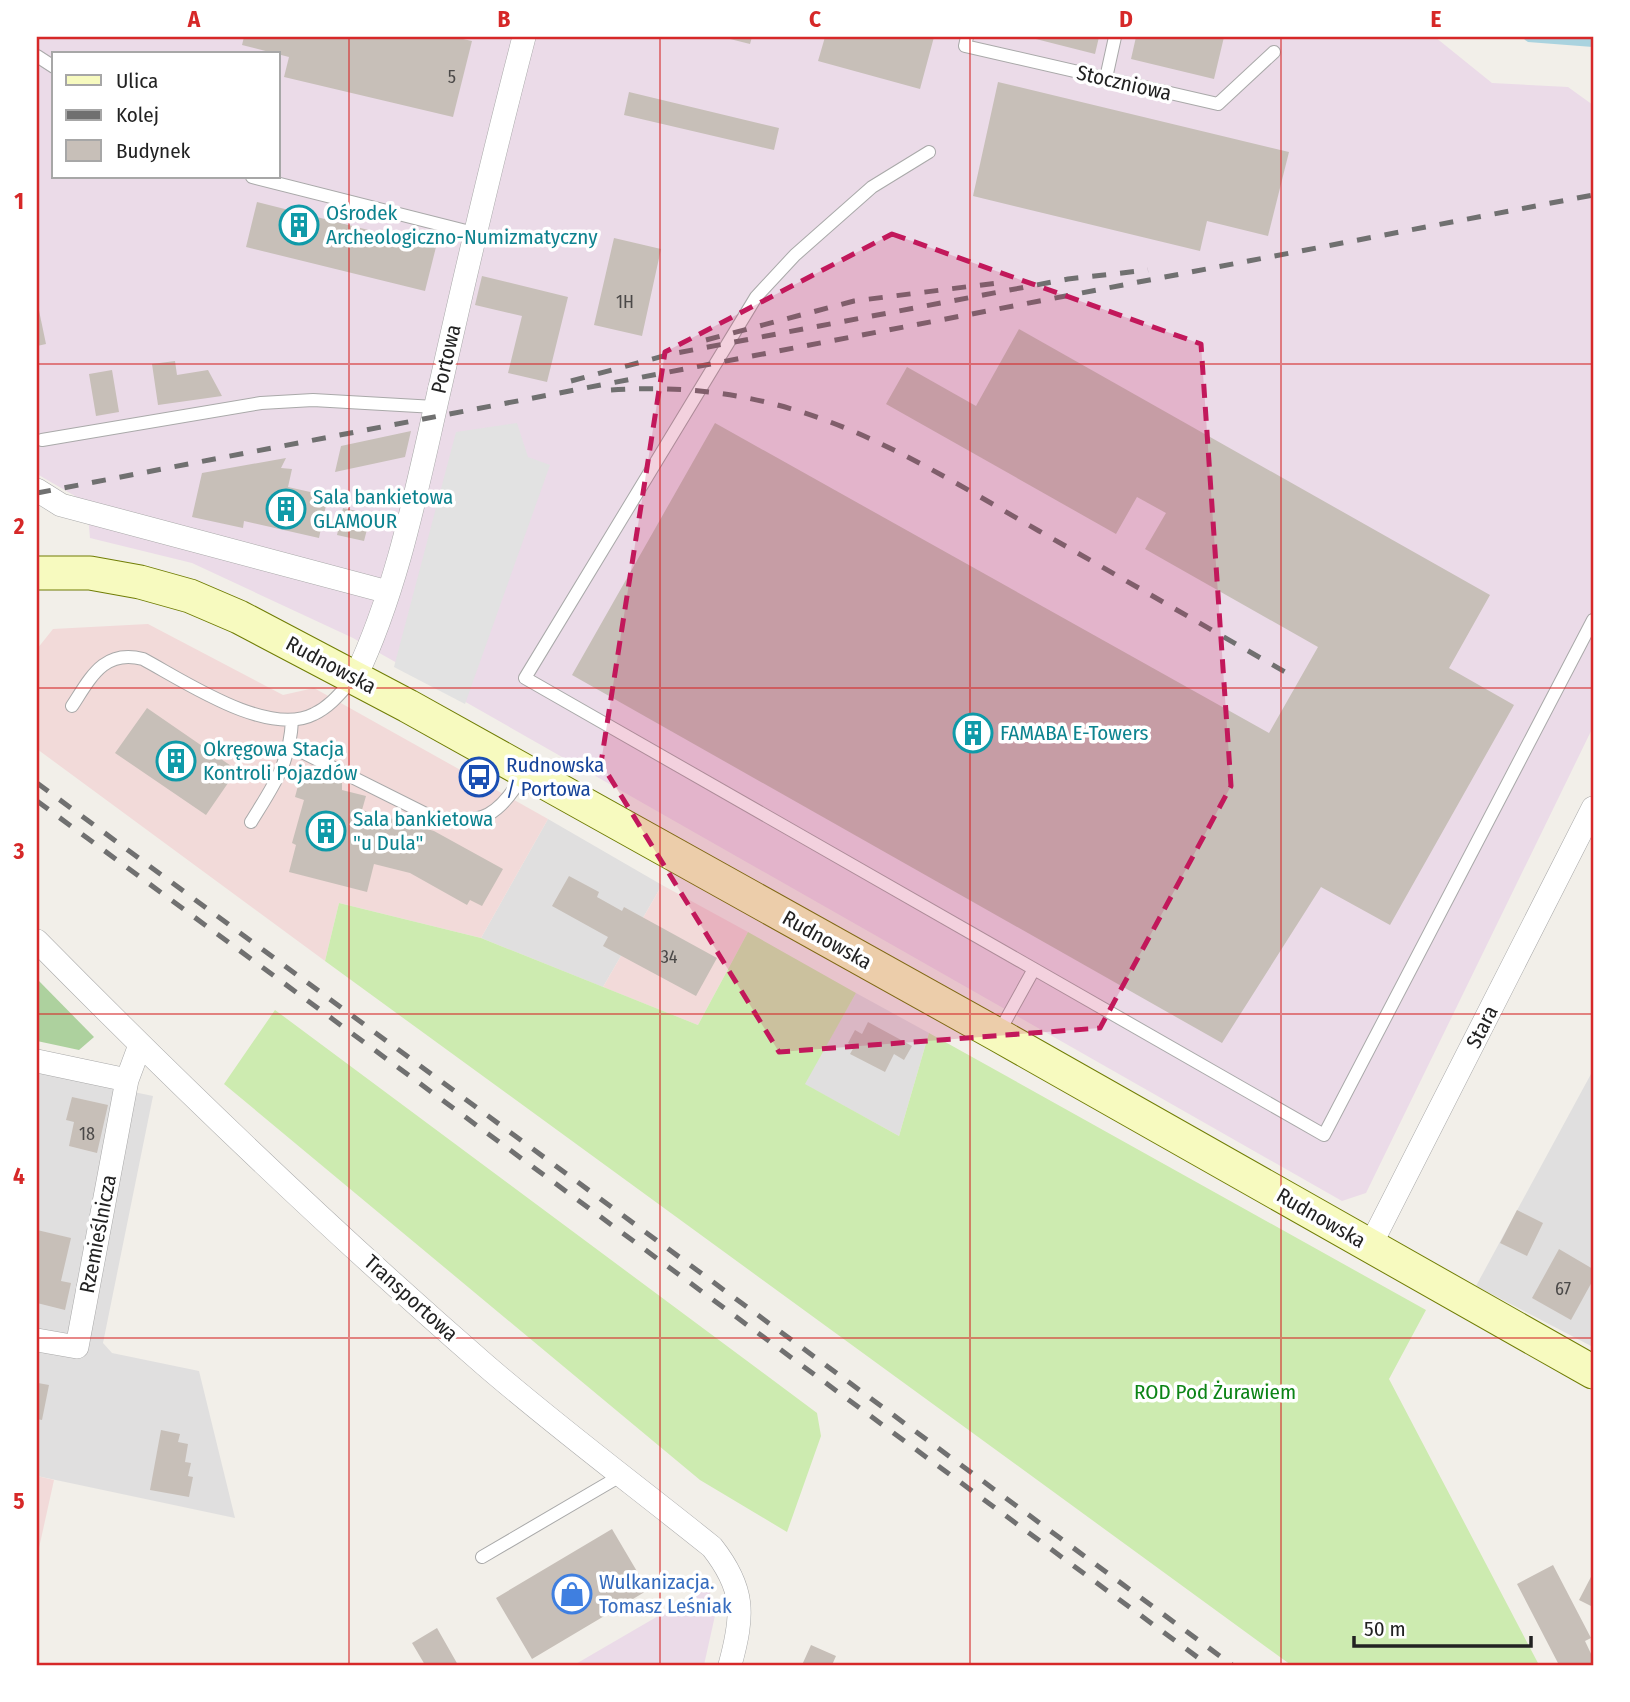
<svg xmlns="http://www.w3.org/2000/svg" width="1630" height="1702" viewBox="0 0 1630 1702" font-family="'Fira Sans Condensed',sans-serif">
<style>
.residential{fill:#e0dfdf}
.commercial{fill:#f2dad9}
.industrial{fill:#ebdbe8;fill-rule:evenodd}
.grass{fill:#cdebb0}
.forest{fill:#add19e}
.parking{fill:#e2e2e2}
.water{fill:#aad3df}
.building{fill:#c7bfb8}
.lines{fill:none;stroke-linecap:round;stroke-linejoin:round}
.lane-casing{stroke:#a9a9a9;stroke-width:14}
.street-casing{stroke:#a9a9a9;stroke-width:24}
.secondary-casing{stroke:#707d05;stroke-width:35}
.lane{stroke:#fff;stroke-width:12}
.street{stroke:#fff;stroke-width:23}
.secondary{stroke:#f7fabf;stroke-width:33}
.rail{stroke:#707070;stroke-width:5;stroke-dasharray:14 14;stroke-linecap:butt}
.marked{fill:#c2185b;fill-opacity:0.2;stroke:#c2185b;stroke-width:5;stroke-dasharray:14 9;stroke-linejoin:round}
.grid{fill:none;stroke:#d62828;stroke-width:2;stroke-opacity:0.55}
.labels{text-anchor:middle;stroke-width:7;stroke-linejoin:round;paint-order:stroke}
.number-label{font-size:18px;fill:#4b4948}
.street-label{font-size:21px;fill:#222;stroke:#fff}
.culture-label{font-size:21px;fill:#0d838f;stroke:#fff;text-anchor:start}
.transit-label{font-size:21px;fill:#164399;stroke:#fff;text-anchor:start}
.park-label{font-size:21px;fill:#0c8416;stroke:#fff}
.shop-label{font-size:21px;fill:#366cbe;stroke:#fff;text-anchor:start}
.neatline{fill:none;stroke:#d62828;stroke-width:2.5}
.grid-label{font-size:23px;text-anchor:middle;font-weight:bold;fill:#d62828}
</style>
<rect width="100%" height="100%" fill="#f2efe9"/>
<!-- residential -->
<path class="residential" d="M548,819L662,885L603,987L481,938Z
M856,993L929,1033L899,1136L804,1084Z
M37,1072L153,1096L103,1343L112,1353L199,1371L235,1518L37,1476Z
M1591,1074H1593V1347L1476,1286Z"/>
<!-- commercial -->
<path class="commercial" d="M148,624L283,695L314,688L548,819L481,938L339,903L325,961L37,749V649L53,629Z
M662,885L748,932L698,1025L603,987Z
M37,1476L54,1480L37,1557Z"/>
<!-- industrial -->
<path class="industrial" d="M37,37H1435L1492,83L1568,87L1593,105V727L1366,1193L1342,1201L353,638L192,563L90,538L87,503L37,474ZM54,54H278V177H54Z
M708,1587L716,1611L704,1665H574Z"/>
<!-- grass -->
<path class="grass" d="M339,903L481,938L698,1025L748,932L856,993L805,1084L899,1136L929,1033L1426,1310L1389,1379L1539,1665H1291L325,961Z
M275,1010L817,1413L821,1436L787,1532L700,1480L224,1084Z"/>
<!-- forest -->
<path class="forest" d="M37,979L94,1037L79,1050L37,1041Z"/>
<!-- parking -->
<path class="parking" d="M517,423L528,457L550,465L465,704L394,667L456,432Z"/>
<!-- water -->
<path class="water" d="M1521,37H1593V47L1528,42Z"/>
<!-- building -->
<path class="building" d="M244,37H454L472,41L453,117L284,77L289,57L242,45Z
M722,37H752L750,44Z
M825,37H934L920,89L818,61Z
M1028,37H1099L1095,54Z
M1136,37H1224L1214,79L1131,59Z
M998,82L1289,152L1268,236L1207,221L1200,251L973,196Z
M629,92L779,128L774,150L624,115Z
M257,202L436,247L425,291L246,247Z
M614,238L661,249L642,336L594,325Z
M482,276L568,297L547,382L508,373L522,316L475,305Z
M37,301L46,344L37,346Z
M1019,329L1490,595L1449,668L1514,705L1390,925L1321,887L1222,1043L572,675L715,423L1269,733L1318,647L1145,549L1166,513L1137,497L1116,534L886,404L907,367L976,406Z
M175,361L177,375L208,370L222,396L158,405L152,364Z
M112,370L119,412L96,416L89,374Z
M411,431L405,457L335,472L341,446Z
M286,458L281,468L292,469L288,487L328,496L319,538L244,521L243,528L192,517L202,473Z
M343,508L371,514L364,541L337,535Z
M147,708L237,770L206,815L115,753Z
M312,766L342,783V790L366,796L362,810L434,831L503,869L482,906L470,900L467,905L410,873L374,864L367,892L289,872L296,845L292,843L304,800L295,797L303,767Z
M569,876L599,892L597,897L622,911L624,907L717,958L696,996L603,946L608,937L552,906Z
M868,1022L912,1046L904,1060L894,1054L885,1072L850,1054L854,1047L848,1043L855,1030L862,1034Z
M72,1097L108,1105L97,1153L69,1146L74,1122L66,1120Z
M1517,1210L1543,1223L1527,1256L1500,1243Z
M37,1230L71,1238L61,1281L71,1283L65,1310L37,1303Z
M1559,1249L1593,1269V1280L1571,1320L1532,1298Z
M38,1383L49,1385L42,1420L37,1419Z
M161,1430L180,1434L178,1442L188,1444L185,1462L191,1463L188,1476L193,1477L189,1497L150,1490Z
M612,1529L648,1590L532,1659L496,1598Z
M1553,1565L1591,1638L1585,1641L1593,1658V1665H1559L1517,1584Z
M1593,1573V1607L1579,1600Z
M437,1628L458,1665H425L412,1643Z
M811,1645L836,1656L832,1665H802Z"/>
<g class="lines">
<defs>
<path id="lane" d="M967,37L965,46L1218,104L1274,52
M37,56L54,67
M1106,78L1115,37
M929,152L872,187L795,255L756,297L525,678L1034,969
M252,177L474,233
M42,440L261,403L313,400L435,407
M72,706C91,677 104,649 143,659C184,681 268,738 314,714C331,706 342,691 354,678
M290,746L434,818C482,827 501,814 524,773
M251,822C273,786 290,764 292,720
M998,1034L1034,969L1324,1135L1593,620
M482,1557L622,1475"/>
<path id="street" d="M37,490L61,505L388,592
M355,678C399,586 418,482 441,383C467,267 494,152 524,37
M37,941C181,1087 329,1229 484,1364C558,1428 636,1486 712,1547C745,1589 744,1614 730,1665
M37,1061L127,1080
M1370,1246L1593,808
M37,1340L77,1347L127,1080L140,1045"/>
<path id="secondary" d="M37,573H90L140,582L190,596L239,617L408,706L998,1035L1593,1372"/>
</defs>
<!-- lane casing -->
<use href="#lane" class="lane-casing"/>
<!-- street casing -->
<use href="#street" class="street-casing"/>
<!-- secondary casing -->
<use href="#secondary" class="secondary-casing"/>
<!-- lane -->
<use href="#lane" class="lane"/>
<!-- street -->
<use href="#street" class="street"/>
<!-- secondary -->
<use href="#secondary" class="secondary"/>
<!-- rail -->
<path class="rail" d="M706,340L854,301L997,283
M571,381L671,354L1068,279L1148,270
M611,390C787,378 894,447 1039,531C1122,578 1204,626 1287,673
M37,493L1593,195
M37,783L1232,1665
M37,801L1208,1665"/>
</g>
<!-- marked area -->
<path class="marked" d="M892,234L1201,344L1231,786L1100,1028L779,1052L601,763L665,352Z"/>
<!-- grid -->
<path class="grid" d="M349,37V1665M660,37V1665M970,37V1665M1281,37V1665M37,364H1593M37,688H1593M37,1014H1593M37,1338H1593"/>
<!-- icons -->
<defs>
<symbol id="building-ring" viewBox="-11 -11 22 22"><circle r="9.5" fill="#fff" stroke="#0f9aa8" stroke-width="1.5"/><path d="M-4-6H4V6H1V3H-1V6H-4ZM-2.5-4.3h1.7v1.8h-1.7ZM.8-4.3h1.7v1.8H.8ZM-2.5-1h1.7V.8h-1.7ZM.8-1h1.7V.8H.8Z" fill="#0f9aa8"/></symbol>
<symbol id="bus-ring" viewBox="-11 -11 22 22"><circle r="9.5" fill="#fff" stroke="#1a4fb4" stroke-width="1.5"/><path d="M-5-6H5V4H4V6H2V4H-2V6H-4V4H-5ZM-3.5-4V0h7V-4ZM-3.5 1.2v1.5H-2V1.2ZM2 1.2v1.5H3.5V1.2Z" fill="#1a4fb4"/></symbol>
<symbol id="shop-ring" viewBox="-11 -11 22 22"><circle r="9.5" fill="#fff" stroke="#3f7fe0" stroke-width="1.5"/><path d="M-5-2.5h2.3a2.7 3.5 0 0 1 5.4 0H5L5.5 6h-11ZM-1.5-2.5h3a1.5 2.3 0 0 0-3 0Z" fill="#3f7fe0"/></symbol>
</defs>
<g fill-rule="evenodd">
<use href="#building-ring" x="277" y="203" width="44" height="44"/>
<use href="#building-ring" x="264" y="487" width="44" height="44"/>
<use href="#building-ring" x="951" y="711" width="44" height="44"/>
<use href="#building-ring" x="154" y="739" width="44" height="44"/>
<use href="#bus-ring" x="457" y="755" width="44" height="44"/>
<use href="#building-ring" x="304" y="809" width="44" height="44"/>
<use href="#shop-ring" x="550" y="1572" width="44" height="44"/>
</g>
<g class="labels">
<!-- number labels -->
<g class="number-label">
<text x="452" y="83">5</text>
<text x="625" y="308">1H</text>
<text x="669" y="963">34</text>
<text x="87" y="1140">18</text>
<text x="1563" y="1295">67</text>
</g>
<!-- street labels -->
<g class="street-label">
<text transform="translate(1124 83) rotate(13)" y="7">Stoczniowa</text>
<text transform="translate(446 359) rotate(-77)" y="7">Portowa</text>
<text transform="translate(331 665) rotate(28)" y="7">Rudnowska</text>
<text transform="translate(827 940) rotate(29)" y="7">Rudnowska</text>
<text transform="translate(1482 1027) rotate(-63)" y="7">Stara</text>
<text transform="translate(1321 1218) rotate(30)" y="7">Rudnowska</text>
<text transform="translate(98 1234) rotate(-79)" y="7">Rzemieślnicza</text>
<text transform="translate(411 1298) rotate(42)" y="7">Transportowa</text>
</g>
<!-- culture labels -->
<g class="culture-label">
<text x="326" y="220">Ośrodek<tspan x="326" dy="24">Archeologiczno-Numizmatyczny</tspan></text>
<text x="313" y="504">Sala bankietowa<tspan x="313" dy="24">GLAMOUR</tspan></text>
<text x="1000" y="740">FAMABA E-Towers</text>
<text x="203" y="756">Okręgowa Stacja<tspan x="203" dy="24">Kontroli Pojazdów</tspan></text>
<text x="353" y="826">Sala bankietowa<tspan x="353" dy="24">"u Dula"</tspan></text>
</g>
<!-- transit labels -->
<g class="transit-label">
<text x="506" y="772">Rudnowska<tspan x="506" dy="24">/ Portowa</tspan></text>
</g>
<!-- park labels -->
<g class="park-label">
<text x="1215" y="1399">ROD Pod Żurawiem</text>
</g>
<!-- shop labels -->
<g class="shop-label">
<text x="599" y="1589">Wulkanizacja.<tspan x="599" dy="24">Tomasz Leśniak</tspan></text>
</g>
</g>
<!-- border -->
<rect width="1630" height="1702" fill="none" stroke="#ffffff" stroke-width="77"/>
<!-- legend -->
<rect x="52" y="52" width="228" height="126" fill="#ffffff" stroke="#a7a7a7" stroke-width="2"/>
<rect x="66" y="75" width="35" height="10" fill="#f7fabf" stroke="#a7a7a7" stroke-width="2"/>
<text x="116" y="88" font-size="21" fill="#222222">Ulica</text>
<rect x="66" y="110" width="35" height="10" fill="#707070" stroke="#a7a7a7" stroke-width="2"/>
<text x="116" y="122" font-size="21" fill="#222222">Kolej</text>
<rect x="66" y="140" width="35" height="21" fill="#c7bfb8" stroke="#a7a7a7" stroke-width="2"/>
<text x="116" y="158" font-size="21" fill="#222222">Budynek</text>
<!-- scale -->
<path d="M1354 1636v10h177v-10" fill="none" stroke="#222222" stroke-width="3.5"/>
<text x="1364" y="1636" font-size="21" fill="#222222" stroke="#ffffff" stroke-width="5" paint-order="stroke">50 m</text>
<rect x="38" y="38" width="1554" height="1626" class="neatline"/>
<g class="grid-label">
<text x="194" y="27">A</text>
<text x="504" y="27">B</text>
<text x="815" y="27">C</text>
<text x="1126" y="27">D</text>
<text x="1436" y="27">E</text>
<text x="19" y="209">1</text>
<text x="19" y="534">2</text>
<text x="19" y="859">3</text>
<text x="19" y="1184">4</text>
<text x="19" y="1509">5</text>
</g>
</svg>
